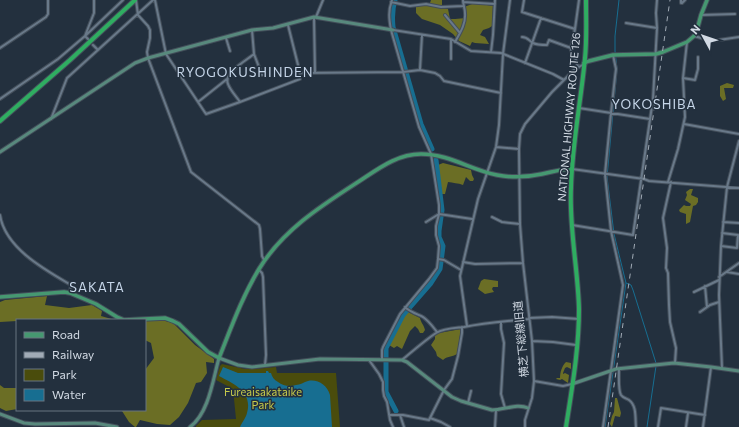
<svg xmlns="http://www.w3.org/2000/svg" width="739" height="427" viewBox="0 0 739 427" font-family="Commissioner,'Noto Sans JP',sans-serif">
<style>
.green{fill:#4a4c0c}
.forest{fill:#6b6e25}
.water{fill:#176e91}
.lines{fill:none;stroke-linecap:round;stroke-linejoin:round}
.stream{stroke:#176e91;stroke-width:1}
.river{stroke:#176e91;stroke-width:5}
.street-casing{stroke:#434e5a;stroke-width:4}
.secondary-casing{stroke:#434e5a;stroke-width:5}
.primary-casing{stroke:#434e5a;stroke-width:5.5}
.highway-casing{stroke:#434e5a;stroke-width:6}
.street{stroke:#697989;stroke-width:2}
.secondary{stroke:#58897d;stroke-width:3}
.primary{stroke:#469871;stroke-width:3.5}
.highway{stroke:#2fad61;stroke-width:4}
.rail{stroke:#a1abb6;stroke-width:1;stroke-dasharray:5 5;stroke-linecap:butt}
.labels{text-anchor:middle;stroke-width:3;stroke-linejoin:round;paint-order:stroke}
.street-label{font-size:11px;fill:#d2dae4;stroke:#23303e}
.park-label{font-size:11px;fill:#c6cb4c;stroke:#23303e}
.quarter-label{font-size:13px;letter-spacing:1px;fill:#c6d6e9;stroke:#23303e}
</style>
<rect width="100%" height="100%" fill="#23303e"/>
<!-- green -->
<path class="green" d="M222,364L245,369H255L276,367L277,373H336L340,427H196V426L202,420L236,419L233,389L216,380L220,366Z"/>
<!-- forest -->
<path class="forest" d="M431,0H442V8L448,9L450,19H455L466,18L464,7L475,3L493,6L492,26L489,28L483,30L480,35L485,37L489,44L475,43L472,42L470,46L459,41L453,34L440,25L422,19L416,13V4L430,3Z
M727,83L734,85L733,88H724L726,99L723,101L720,96V86Z
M443,163L471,170L472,175L474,179L473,181H470L466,177L463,185C458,183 453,183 448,182L445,194H442L438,165Z
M690,189H693L691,195L698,198V202L696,205L693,206L690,222L686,224V214L680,212L679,210L684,205L686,206H690L691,204L685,200L687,195L686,192Z
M484,279L498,281V287H493L492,289L494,292L485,294L478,289L481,281Z
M47,296L45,305L69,308L92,305L102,311L101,316L115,320H17V321L0,322V302L5,300Z
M408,312L420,318C421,323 424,325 425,330L423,333H420L418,329L415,326L410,331L402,349L397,346L394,348L389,345L404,316Z
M158,319L173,323L195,345L214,359V363L206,362L207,373L201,382L196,383L188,403L179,417L170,425L157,424L140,420L136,427H135L129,422L122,411L120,410H145V370L154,358L151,343L145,340V320Z
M461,329L457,354C452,357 447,356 443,360L437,356L436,352L431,345L435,339V336L439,333Z
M566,362L571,363V369L567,367L565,368L563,373V374L565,373L569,375L568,383L562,379L560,380L556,379L557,378H560C560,372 562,366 566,362Z
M0,385L4,388H17V409L6,411L0,408Z
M615,398H617L621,413L620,417L615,416L612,427L610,424L612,416L614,412Z"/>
<!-- water -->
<path class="water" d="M223,367L238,373H266V371H268L269,373H271C272,377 274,380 278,382C283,386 290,387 296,385C300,385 304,382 308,381C318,379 327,385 330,395L332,427H240C242,422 246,418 247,413C253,392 234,384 219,376Z"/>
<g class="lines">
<!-- stream -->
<path class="stream" d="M626,283L631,285L633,290L656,363
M605,427L626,283L614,234L607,177L617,69L615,51V36L619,0
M647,427L656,366"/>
<!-- river -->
<path class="river" d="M395,0C392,9 392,17 393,27L421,124L432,149
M396,411L386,392V348L403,315L431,283L440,269L441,262L443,246L439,237V231L442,210L436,160"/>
<defs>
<path id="street" d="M136,0L138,15L148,26L150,30V38L147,52L148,58L191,172L259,225L260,229L262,256L264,260
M155,0L166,54L206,114L240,102L300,79V73L288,25
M524,0L522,12L575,29
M681,0V3H682L685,0
M391,2L410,6L426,4L441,7L463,6
M463,2L495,4
M445,15L460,33
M701,15L735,14
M314,17L315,73
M316,17L323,0
M626,23L657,28
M252,30L254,54L262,75
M393,30L451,39L471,51L501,53L553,74L564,80
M694,36L712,41L739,37
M522,37C528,37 529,41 533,43C537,45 543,45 547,45L549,40L571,48
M226,38L230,51
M88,39L85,36L94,13V0
M455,42C460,33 466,24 465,13C465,9 463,4 463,0
M93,45L98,50
M0,48L46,17L48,14V0
M491,52L493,35L495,0
M451,59V40
M525,63L541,18
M578,67L576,60L571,52V48L575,29L579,0
M420,69L422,35
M300,73L403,72L420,70L435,73L440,76L444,81L501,93
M683,78L695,80L698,69V57
M0,99L58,59L85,36L123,0
M198,102L227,79
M240,102C236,96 230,90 228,84C223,73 247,60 254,54
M579,108L650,119
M51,119L67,78L153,0
M684,124L739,134
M496,147L519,149
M572,169L644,179L649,181L739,188
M668,182L678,149L685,117L683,78L687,42
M671,182L663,218L667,248L666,268L668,273L669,305L670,322L676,348L675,363
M0,215C5,248 45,270 71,285L70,293
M492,217L502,222L520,224
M426,222L439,214L472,219
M723,222L739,223
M572,225L633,235L653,99L657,28L656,13L657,0
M721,246L737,248L738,235L722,233
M438,259L444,260L461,270
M463,262L475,264L523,263
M259,270L262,273L263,277L266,355L265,365
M727,272L739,274
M719,277L739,263
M705,286L707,307
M694,292L719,280
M405,307C410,312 417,314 423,317C429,321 433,327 437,332
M700,312L710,305L719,302
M529,318L552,317L579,319
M501,322V329L504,343L501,394L505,408
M467,326L460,276L478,199L496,147L499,125L503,54L510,0
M532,341L553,342L576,345
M382,359V350L383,347L400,314L429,279L437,268L438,259L439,246L436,235V226L439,214V205L431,154L419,127L391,30C389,19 388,11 392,0
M369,360L379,374L383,382V390L384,396L387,402L390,420L393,427
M402,360C413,351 424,341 436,333C444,328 455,328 464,327C485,323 507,321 529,319
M722,368L719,295L721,246L727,187L739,141
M619,369C619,375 618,390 621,395C623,398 626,398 629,400C637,406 635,418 636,427
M534,381L563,386L572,384
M468,403L471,391
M389,415H403L429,420L430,418L441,422L450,427
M400,415L404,427
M430,418L444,390L452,379L458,356L462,333V327
M495,427L496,410
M525,427V420L532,398L534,381L532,341L523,263L520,224L519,149L520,134L525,124L552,92L574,70L584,64
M603,427L623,285L611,231L605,174L611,113L615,77L616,69L613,55
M658,427L661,408L705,415
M686,427L688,413
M703,427L711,367"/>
<path id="secondary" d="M0,152L135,63L148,58L252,30L273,28L314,17L393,30
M572,384L616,369L674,363L711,367L739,371
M0,414L24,423L35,424L95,423L117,427
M190,427C209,413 213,379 219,358L238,365L252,367L320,359L402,360L407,362L452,397L461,401L492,410C504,410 517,403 528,408"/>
<path id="primary" d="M584,63L589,61L613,55L656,54L663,52L687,42L694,36L697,30L701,15L707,0
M0,297L64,292L70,293L96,304L117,317L124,320L165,318L173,321L179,324L208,352L219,358C231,328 242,297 259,269C283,230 321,206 358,182C378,169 397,154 421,154C449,154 471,170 497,175C512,178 528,177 542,174C552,172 561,169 572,169"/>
<path id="highway" d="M0,121L70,60L135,0
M566,427C572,388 579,349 579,309C578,269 569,228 571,188C572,144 581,101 585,58C587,39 586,19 586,0"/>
</defs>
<!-- street casing -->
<use href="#street" class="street-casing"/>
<!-- secondary casing -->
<use href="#secondary" class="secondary-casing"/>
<!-- primary casing -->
<use href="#primary" class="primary-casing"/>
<!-- highway casing -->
<use href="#highway" class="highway-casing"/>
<!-- street -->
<use href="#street" class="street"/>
<!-- secondary -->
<use href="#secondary" class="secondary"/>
<!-- primary -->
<use href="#primary" class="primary"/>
<!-- highway -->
<use href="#highway" class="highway"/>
<!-- rail -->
<path class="rail" d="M608,427L670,0"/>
</g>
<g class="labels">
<!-- street labels -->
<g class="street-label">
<text transform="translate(569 117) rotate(-85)" y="4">NATIONAL HIGHWAY ROUTE 126</text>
<text transform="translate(521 339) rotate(-95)" y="4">横芝下総線旧道</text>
</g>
<!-- park labels -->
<g class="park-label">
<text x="263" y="396">Fureaisakataike<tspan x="263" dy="13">Park</tspan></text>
</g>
<!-- quarter labels -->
<g class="quarter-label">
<text x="245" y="77">RYOGOKUSHINDEN</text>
<text x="654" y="109">YOKOSHIBA</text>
<text x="97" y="292">SAKATA</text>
</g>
</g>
<!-- legend -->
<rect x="16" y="319" width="130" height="92" fill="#23303e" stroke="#697480"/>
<rect x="24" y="332" width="20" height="6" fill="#469871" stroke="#697480"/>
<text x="52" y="339" font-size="12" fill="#d2dae4">Road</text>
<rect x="24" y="352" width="20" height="6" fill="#a1abb6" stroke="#697480"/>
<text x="52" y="359" font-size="12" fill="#d2dae4">Railway</text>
<rect x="24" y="369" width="20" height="12" fill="#4a4c0c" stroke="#697480"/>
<text x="52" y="379" font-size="12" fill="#d2dae4">Park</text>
<rect x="24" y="389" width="20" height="12" fill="#176e91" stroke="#697480"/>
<text x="52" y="399" font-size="12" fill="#d2dae4">Water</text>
<!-- north arrow -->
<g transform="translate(703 36) rotate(310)" stroke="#23303e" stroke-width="3" paint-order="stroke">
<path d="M0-3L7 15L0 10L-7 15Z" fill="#d2dae4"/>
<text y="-6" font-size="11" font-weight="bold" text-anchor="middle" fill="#d2dae4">N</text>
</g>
</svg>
